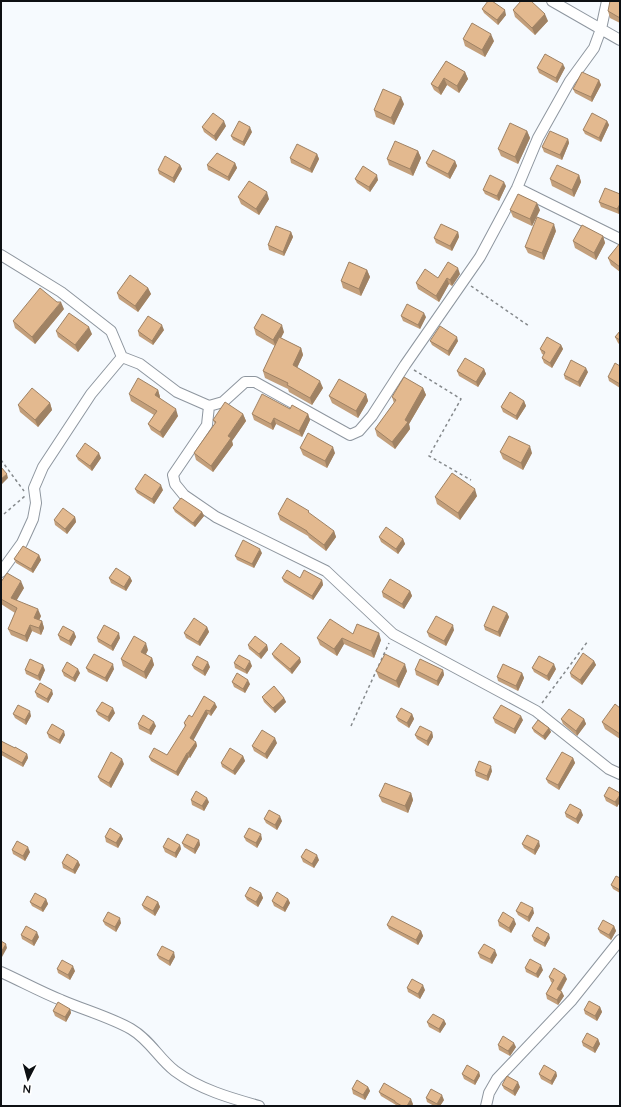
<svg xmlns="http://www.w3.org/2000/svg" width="621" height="1107" viewBox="0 0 621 1107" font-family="Lato,sans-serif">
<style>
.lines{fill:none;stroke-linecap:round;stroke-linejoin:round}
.minor-casing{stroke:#8e969f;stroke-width:12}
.path{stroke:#85898c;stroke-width:1.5;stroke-dasharray:3 3;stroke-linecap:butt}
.minor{stroke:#fff;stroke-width:10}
.wall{fill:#c39f7b}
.shaded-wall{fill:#9f8264}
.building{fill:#e3b98f;stroke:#9f8264}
</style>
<rect width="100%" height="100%" fill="#f6fafe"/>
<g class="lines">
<defs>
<path id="minor" d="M552,1L620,40
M517,188L620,239
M1,255L61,292L111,331L122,357
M209,406L207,425L173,475L175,484L184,495L216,517L326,571L393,634L536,711L609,769L620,774
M1,572L22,543L33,519L36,503L34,488L43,467L91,394L122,357L140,364L177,392L209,406L223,402L245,382H255L350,435L359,431L372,416L405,365L480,257L517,188L538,138L570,81L594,48L601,29L607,1
M1,972C21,981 41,992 61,1000C84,1010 110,1017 131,1029C150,1040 159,1059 175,1071C199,1089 230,1098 259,1106
M486,1106L489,1093L497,1079L572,1000L620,940"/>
</defs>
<!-- minor casing -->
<use href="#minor" class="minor-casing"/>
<!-- path -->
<path class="path" d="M471,286L529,326
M414,370L461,399L429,456L471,480
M1,460L24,491
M4,514L25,496
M542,703L588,641
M351,726L389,643"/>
<!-- minor -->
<use href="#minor" class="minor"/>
</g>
<!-- wall -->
<path class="wall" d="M620,1V23L610,18L608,11Z
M482,9L506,15L498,25L484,13Z
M513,10L548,21L535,35L515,17Z
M463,39L494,41L485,57L465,46Z
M446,61L465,72L468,79L459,93L447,85L441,95L434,90L431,84Z
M537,68H565L557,83L539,73Z
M599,80L601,85L592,102L575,93L573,89Z
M404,104L394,125L376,117L374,110Z
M607,121L609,125L601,142L585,134L583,130Z
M226,126L216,141L204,132L202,127Z
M527,131L530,138L518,164L501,156L498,149Z
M252,132L244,146L233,140L231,136Z
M568,139L569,143L562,160L544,152L542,147Z
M418,151L421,158L413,176L389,165L387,159Z
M317,154L319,159L312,173L291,163L290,158Z
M455,161L457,166L450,179L428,167L426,163Z
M235,163L237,168L229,181L208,170L207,165Z
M180,165L182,169L174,183L159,174L158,170Z
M579,175L581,182L574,197L552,186L550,179Z
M355,179L378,180L370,192L357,183Z
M506,186L499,201L485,194L483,190Z
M620,194V211L619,214L601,207L599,202Z
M238,197L269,199L259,215L241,204Z
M510,210H540L532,226L513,217Z
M556,231L544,260L528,253L525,247Z
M291,232L293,237L284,256L269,250L268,245Z
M458,232L459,237L452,251L436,243L434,238Z
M603,236L605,243L596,260L575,248L573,241Z
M620,243V272L611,265L608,258Z
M367,270L370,277L361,296L343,288L341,281Z
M460,274L452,286L449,284L439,302L418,289L416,283L438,278Z
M148,288L151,294L138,312L119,299L117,293Z
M64,309L35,344L15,328L13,321Z
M401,316L426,317L420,329L403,321Z
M254,328L284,332L281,338L301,348L303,355L297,368L323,388L312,405L289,392L288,389L265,378L263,371L275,346L256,335Z
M164,330L153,345L139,336L138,331Z
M56,331L92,334L78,352L58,337Z
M620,331V345L618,343L615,337Z
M430,341H458L449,356L432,345Z
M561,345L563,349L552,368L544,363L542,358L544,355L542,354L540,349Z
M620,366V388L609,381L608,377Z
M484,369L486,374L478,387L459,376L457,371Z
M588,372L580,387L565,379L564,375Z
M423,388L426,395L409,424L410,429L395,449L377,436L375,429L394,403L392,397Z
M158,390L160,397V398L178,416L163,438L151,430L148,424L154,415L131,401L129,394Z
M366,394L368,401L358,418L332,403L329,396Z
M524,401L526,406L517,420L503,412L501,407Z
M50,403L52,410L38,427L20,412L18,405Z
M290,409L308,414L310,420L302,437L276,424L273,430L254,420L252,414Z
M243,414L246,421L232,441L233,445L213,472L196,460L194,453L215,424L213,420Z
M300,448L335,453L327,468L303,455Z
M500,452L532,453L523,470L503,459Z
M76,456L101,458L92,471L78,460Z
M135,489L163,490L154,504L137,493Z
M477,496L460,520L437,504L435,497Z
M173,508L202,512L204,516L195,527L175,512Z
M278,514L334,531L336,537L326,551L309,538L308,536L280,520Z
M75,517L76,522L67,534L55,525L54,520Z
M379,537L403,539L405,544L398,554L381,542Z
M262,553L254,568L237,560L235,556Z
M39,555L41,560L33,573L16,563L14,559Z
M130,577L132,581L126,591L111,583L109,578Z
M282,578H300L322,580L323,585L313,600L284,582Z
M1,582L24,588L16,600L41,616L39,620L42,621L44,628L41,635L32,631L27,642L11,635L8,629L15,613L1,604Z
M410,591L412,596L404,609L383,597L382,592Z
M507,613L509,617L500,637L485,630L484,626Z
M207,627L209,632L200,646L186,638L184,633Z
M454,630L446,646L429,637L427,632Z
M74,632L76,637L71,646L60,640L58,635Z
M353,634L381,640L374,658L344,644L337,656L320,645L317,638Z
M97,638H120L113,651L98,642Z
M248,645H267L268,650L261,659L249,649Z
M148,650L146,654L152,658L154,665L146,679L123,666L121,659Z
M272,654L301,662L292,674L274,658Z
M594,661L596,665L582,685L571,677L570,673Z
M234,663L252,666L247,674L235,668Z
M192,665L210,667L205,676L194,669Z
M86,668L114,669L107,682L88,672Z
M532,668L556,669L549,681L534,672Z
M25,670H45L40,681L26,674Z
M415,670H443L444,675L438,686L416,675Z
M62,671L80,673L75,682L64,676Z
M376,671H407L399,688L379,678Z
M522,673L524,678L518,691L498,681L497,677Z
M232,682L250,684L245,693L234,687Z
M35,692L53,694L48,703L37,697Z
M204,696L217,707L211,716L208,714L193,740L196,742L197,746L190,758L189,757L178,776L151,761L149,757L167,755L185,727L184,723L192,717Z
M262,697L284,698L286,702L275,713L264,702Z
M620,708V739L605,729L602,722Z
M96,711L115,713L109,722L98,715Z
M13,714L31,716L26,725L15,718Z
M412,714L414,719L409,728L398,721L396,717Z
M493,718L523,720L515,734L495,723Z
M561,719H584L586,724L577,736L563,724Z
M138,724L156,726L151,735L139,729Z
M532,728H549L551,732L545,740L534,732Z
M432,732L433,737L428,746L417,739L415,735Z
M47,733L65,735L60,744L49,738Z
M1,741L27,754L28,758L23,767L1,755Z
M277,743L267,759L254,751L252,746Z
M243,756L245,761L235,775L222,767L221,763Z
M573,758L575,763L559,790L548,783L546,779Z
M124,764L111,788L100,781L98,777Z
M475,771H492L488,781L476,776Z
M411,793L413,800L408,813L382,802L379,796Z
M620,793V802L617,807L606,801L604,796Z
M191,800L209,802L204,811L192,805Z
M565,813L583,815L578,824L566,817Z
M264,819L282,821L277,830L266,823Z
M121,835L123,839L118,848L106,842L105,837Z
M244,837L262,839L257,848L246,841Z
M199,840L200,845L195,854L184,847L182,843Z
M522,844L540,846L535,855L524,848Z
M180,845L181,849L176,858L165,852L163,847Z
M12,850L30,852L25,861L13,854Z
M301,857L319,860L314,868L303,862Z
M78,861L80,865L75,874L63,868L62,863Z
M620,878V893L613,889L611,885Z
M261,893L263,898L258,907L247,900L245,896Z
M46,899L48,904L43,912L32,906L30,902Z
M288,899L290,903L285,912L274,906L272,901Z
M158,902L160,907L155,916L144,909L142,905Z
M516,911L534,913L529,922L518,915Z
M103,921L121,923L116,932L105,925Z
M498,921L516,924L511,933L499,926Z
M387,925L421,931L423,936L418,945L389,929Z
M614,926L616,931L611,940L600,933L598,929Z
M21,935L39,937L34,946L22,939Z
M532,936L550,938L545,947L534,941Z
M478,953L497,955L492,964L480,958Z
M157,955L175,957L170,966L159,959Z
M525,968L543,970L538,978L526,972Z
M57,969L75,971L70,980L58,973Z
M549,977L567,979L561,991L564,996L558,1005L547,999L546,994L552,983L551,982Z
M407,988L425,990L420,999L408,992Z
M600,1007L602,1012L597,1021L585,1014L584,1010Z
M70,1009L71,1013L66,1022L55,1016L53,1011Z
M444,1020L446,1024L440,1033L429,1027L427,1022Z
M598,1039L600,1044L595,1053L583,1046L582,1042Z
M498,1045L516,1047L510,1056L499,1050Z
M479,1072L480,1076L475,1085L464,1079L462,1074Z
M556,1072L557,1076L552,1085L541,1079L539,1074Z
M502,1085L520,1087L515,1096L504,1089Z
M368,1087L370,1091L365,1100L353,1094L352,1089Z
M379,1092L413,1104L412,1106H396V1105L381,1096Z
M426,1098L444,1100L440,1106H434L427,1102Z"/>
<!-- shaded-wall -->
<path class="shaded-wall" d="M505,10L506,15L498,25L497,20Z
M545,14L548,21L535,35L532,28Z
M491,34L494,41L485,57L482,50Z
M563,64L565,68L557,83L556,78Z
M465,72L468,79L459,93L457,86Z
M444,78L447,85L441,95L438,88Z
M599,80L601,85L592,102L591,97Z
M401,97L404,104L394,125L391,118Z
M224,121L226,126L216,141L214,136Z
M607,121L609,125L601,142L599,138Z
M250,127L252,132L244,146L243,142Z
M527,131L530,138L518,164L515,157Z
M568,139L569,143L562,160L560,155Z
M418,151L421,158L413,176L410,169Z
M317,154L319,159L312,173L310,169Z
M455,161L457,166L450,179L448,174Z
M235,163L237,168L229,181L228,177Z
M180,165L182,169L174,183L173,178Z
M377,175L378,180L370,192L369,187Z
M579,175L581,182L574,197L572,190Z
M504,182L506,186L499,201L497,196Z
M267,192L269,199L259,215L256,209Z
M537,203L540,210L532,226L530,219Z
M620,204V211L619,214L617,209Z
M554,224L556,231L544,260L542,253Z
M291,232L293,237L284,256L283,252Z
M458,232L459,237L452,251L450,246Z
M603,236L605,243L596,260L594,253Z
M458,268L460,274L452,286L450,280Z
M367,270L370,277L361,296L359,289Z
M447,278L449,284L439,302L436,296Z
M148,288L151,294L138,312L135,306Z
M61,302L64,309L35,344L32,337Z
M424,313L426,317L420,329L418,325Z
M162,325L164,330L153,345L152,341Z
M282,325L284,332L276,347L273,340Z
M89,327L92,334L78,352L75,345Z
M457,337L458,341L449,356L448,351Z
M561,345L563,349L552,368L550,363Z
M301,348L303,355L295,372L293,365Z
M586,368L588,372L580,387L578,382Z
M484,369L486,374L478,387L476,382Z
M320,381L323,388L312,405L310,398Z
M423,388L426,395L409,424L410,429L395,449L392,442L405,420Z
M158,390L160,397L157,402L155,395Z
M366,394L368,401L358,418L356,411Z
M524,401L526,406L517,420L516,416Z
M50,403L52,410L38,427L35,420Z
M176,409L178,416L163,438L160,432Z
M243,414L246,421L232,441L233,445L213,472L211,466L228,436Z
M308,414L310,420L302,437L299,431Z
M274,418L276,424L273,430L271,424Z
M530,446L532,453L523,470L521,463Z
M333,447L335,453L327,468L325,461Z
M99,453L101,458L92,471L90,466Z
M7,474L8,478L1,485V479Z
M161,485L163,490L154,504L152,499Z
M475,489L477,496L460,520L458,513Z
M202,512L204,516L195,527L193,523Z
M75,517L76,522L67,534L65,529Z
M334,531L336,537L326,551L324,545Z
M403,539L405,544L398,554L396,549Z
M260,549L262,553L254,568L252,564Z
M39,555L41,560L33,573L31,569Z
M130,577L132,581L126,591L124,587Z
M322,580L323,585L313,600L312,596Z
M21,581L24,588L14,605L11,598Z
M410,591L412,596L404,609L402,604Z
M38,609L41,616L37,625L34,618Z
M507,613L509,617L500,637L498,632Z
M42,621L44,628L41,635L39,628Z
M30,625L32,631L27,642L25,636Z
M453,625L454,630L446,646L444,641Z
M207,627L209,632L200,646L198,642Z
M74,632L76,637L71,646L69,641Z
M119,633L120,638L113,651L111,646Z
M379,633L381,640L374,658L371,651Z
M342,638L344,644L337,656L334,649Z
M146,643L148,650L143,659L141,652Z
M267,645L268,650L261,659L259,654Z
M152,658L154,665L146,679L144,672Z
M300,658L301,662L292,674L290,669Z
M250,661L252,666L247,674L245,670Z
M594,661L596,665L582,685L580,680Z
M208,662L210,667L205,676L203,671Z
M113,664L114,669L107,682L105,678Z
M405,664L407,671L399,688L396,681Z
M554,664L556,669L549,681L547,676Z
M43,665L45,670L40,681L38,676Z
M78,669L80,673L75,682L73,678Z
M443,670L444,675L438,686L437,681Z
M522,673L524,678L518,691L516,686Z
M248,680L250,684L245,693L243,689Z
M52,690L53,694L48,703L47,699Z
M284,698L286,702L275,713L273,708Z
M215,703L217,707L211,716L210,711Z
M113,708L115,713L109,722L108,717Z
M206,710L208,714L192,743L190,738Z
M30,711L31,716L26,725L25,720Z
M412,714L414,719L409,728L407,723Z
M521,716L523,720L515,734L514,729Z
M584,719L586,724L577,736L576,731Z
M154,722L156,726L151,735L149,730Z
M549,728L551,732L545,740L543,736Z
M64,731L65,735L60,744L59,740Z
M432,732L433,737L428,746L427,741Z
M275,738L277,743L267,759L265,754Z
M196,742L197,746L190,758L188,753Z
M187,753L189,757L178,776L176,772Z
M27,754L28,758L23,767L22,763Z
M243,756L245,761L235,775L233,771Z
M573,758L575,763L559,790L558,785Z
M122,759L124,764L111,788L109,783Z
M491,766L492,771L488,781L487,776Z
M411,793L413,800L408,813L405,806Z
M620,795V802L617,807L615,802Z
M207,798L209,802L204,811L202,806Z
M581,810L583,815L578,824L576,819Z
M280,816L282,821L277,830L275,825Z
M261,834L262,839L257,848L256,843Z
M121,835L123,839L118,848L116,843Z
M199,840L200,845L195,854L194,849Z
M539,841L540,846L535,855L534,850Z
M180,845L181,849L176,858L175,853Z
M28,847L30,852L25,861L23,856Z
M317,855L319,860L314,868L312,864Z
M78,861L80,865L75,874L73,870Z
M261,893L263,898L258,907L256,902Z
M46,899L48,904L43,912L41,908Z
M288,899L290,903L285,912L283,908Z
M158,902L160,907L155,916L153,911Z
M533,908L534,913L529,922L528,917Z
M120,918L121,923L116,932L115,927Z
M514,919L516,924L511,933L509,928Z
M614,926L616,931L611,940L609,935Z
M421,931L423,936L418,945L416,940Z
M37,932L39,937L34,946L32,941Z
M549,934L550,938L545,947L544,943Z
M6,944L7,948L2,957L1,952Z
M495,950L497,955L492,964L490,959Z
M174,952L175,957L170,966L169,961Z
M541,965L543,970L538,978L536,974Z
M73,966L75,971L70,980L68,975Z
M565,975L567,979L559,993L557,989Z
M423,985L425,990L420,999L418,994Z
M562,992L564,996L558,1005L557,1000Z
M600,1007L602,1012L597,1021L595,1016Z
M70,1009L71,1013L66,1022L65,1017Z
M444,1020L446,1024L440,1033L439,1029Z
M598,1039L600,1044L595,1053L593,1048Z
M514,1043L516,1047L510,1056L508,1051Z
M479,1072L480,1076L475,1085L474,1081Z
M556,1072L557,1076L552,1085L551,1081Z
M518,1082L520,1087L515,1096L513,1091Z
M368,1087L370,1091L365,1100L363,1095Z
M442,1095L444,1100L440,1106H438L437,1104Z
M411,1099L413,1104L412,1106H407Z"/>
<!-- building -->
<path class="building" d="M488,1H492L505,10L497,20L482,9Z
M521,1H531L545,14L532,28L513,10Z
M610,1H620V18L608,11Z
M472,23L491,34L482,50L463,39Z
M545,54L563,64L556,78L537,68Z
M446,61L465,72L457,86L444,78L438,88L431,84Z
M582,72L599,80L591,97L573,89Z
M383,89L401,97L391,118L374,110Z
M213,113L224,121L214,136L202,127Z
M592,113L607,121L599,138L583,130Z
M239,121L250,127L243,142L231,136Z
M510,123L527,131L515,157L498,149Z
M550,131L568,139L560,155L542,147Z
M395,141L418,151L410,169L387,159Z
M297,144L317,154L310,169L290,158Z
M433,150L455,161L448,174L426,163Z
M217,153L235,163L228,177L207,165Z
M165,156L180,165L173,178L158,170Z
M557,165L579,175L572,190L550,179Z
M363,166L377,175L369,187L355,179Z
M490,175L504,182L497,196L483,190Z
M249,181L267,192L256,209L238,197Z
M605,188L620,194V204L617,209L599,202Z
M518,194L537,203L530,219L510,210Z
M537,217L554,224L542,253L525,247Z
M441,224L458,232L450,246L434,238Z
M582,225L603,236L594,253L573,241Z
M276,226L291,232L283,252L268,245Z
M620,243V267L608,258Z
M349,262L367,270L359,289L341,281Z
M448,262L458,268L450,280L447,278L436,296L416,283L425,269L438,278Z
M130,275L148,288L135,306L117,293Z
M40,288L57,302H61L32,337L13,321Z
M407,304L424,313L418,325L401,316Z
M69,313L89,327L75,345L56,331Z
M262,314L282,325L273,340L254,328Z
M148,316L162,325L152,341L138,331Z
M440,326L457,337L448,351L430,341Z
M620,331V340L615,337Z
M279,337L301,348L293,365L320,381L310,398L287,385L288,383L263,371Z
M547,337L561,345L550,363L542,358L545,352L540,349Z
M465,358L484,369L476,382L457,371Z
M571,360L586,368L578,382L564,375Z
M615,363L620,366V384L608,377Z
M404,377L423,388L405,420L408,422L392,442L375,429L396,400L392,397Z
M138,378L158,390L155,395L176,409L160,432L148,424L157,411L129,394Z
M339,379L366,394L356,411L329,396Z
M32,388L50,403L35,420L18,405Z
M510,392L524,401L516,416L501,407Z
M262,394L290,409L292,405L308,414L299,431L274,418L271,424L252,414Z
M225,402L243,414L228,436L231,438L211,466L194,453L216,422L213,420Z
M308,433L333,447L325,461L300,448Z
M509,436L530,446L521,463L500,452Z
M85,443L99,453L90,466L76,456Z
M1,467L7,474L1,479Z
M452,473L475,489L458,513L435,497Z
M145,474L161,485L152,499L135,489Z
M181,498L202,512L193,523L173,508Z
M287,498L309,511L308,512L334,531L324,545L307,532V531L278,514Z
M63,508L75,517L65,529L54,520Z
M386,527L403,539L396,549L379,537Z
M243,540L260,549L252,564L235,556Z
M23,546L39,555L31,569L14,559Z
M116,568L130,577L124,587L109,578Z
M287,570L300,578L304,570L322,580L312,596L282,578Z
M7,573L21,581L11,598L38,609L34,618L42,621L39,628L30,625L25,636L8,629L17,608L1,599V582Z
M390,579L410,591L402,604L382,592Z
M493,606L507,613L498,632L484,626Z
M436,616L453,625L444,641L427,632Z
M194,618L207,627L198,642L184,633Z
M330,619L353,634L357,624L379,633L371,651L342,638L334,649L317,638Z
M104,625L119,633L111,646L97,638Z
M63,626L74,632L69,641L58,635Z
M134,636L146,643L141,652L152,658L144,672L121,659Z
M255,636L267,645L259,654L248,645Z
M281,643L300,658L290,669L272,654Z
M583,653L594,661L580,680L570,673Z
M94,654L113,664L105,678L86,668Z
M385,654L405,664L396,681L376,671Z
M239,655L250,661L245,670L234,663Z
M197,656L208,662L203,671L192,665Z
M539,656L554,664L547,676L532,668Z
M30,659L43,665L38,676L25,670Z
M420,659L443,670L437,681L415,670Z
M67,662L78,669L73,678L62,671Z
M503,664L522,673L516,686L497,677Z
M237,673L248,680L243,689L232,682Z
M40,683L52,690L47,699L35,692Z
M274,686L284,698L273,708L262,697Z
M204,696L215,703L210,711L206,710L190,738L196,742L188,753H187L176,772L149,757L154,748L167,755L186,725L184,723L189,715L192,717Z
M102,702L113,708L108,717L96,711Z
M615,704L620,708V734L602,722Z
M18,705L30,711L25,720L13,714Z
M501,705L521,716L514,729L493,718Z
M401,708L412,714L407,723L396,717Z
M569,709L584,719L576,731L561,719Z
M143,715L154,722L149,730L138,724Z
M538,720L549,728L543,736L532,728Z
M52,724L64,731L59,740L47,733Z
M420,726L432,732L427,741L415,735Z
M262,730L275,738L265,754L252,746Z
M1,741L15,748V747L27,754L22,763L1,751Z
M230,748L243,756L233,771L221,763Z
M111,752L122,759L109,783L98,777Z
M562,752L573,758L558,785L546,779Z
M479,761L491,766L487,776L475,771Z
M385,783L411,793L405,806L379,796Z
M609,787L620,793V795L615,802L604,796Z
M196,791L207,798L202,806L191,800Z
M570,804L581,810L576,819L565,813Z
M269,810L280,816L275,825L264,819Z
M110,828L121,835L116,843L105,837Z
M249,828L261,834L256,843L244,837Z
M187,834L199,840L194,849L182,843Z
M527,835L539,841L534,850L522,844Z
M168,838L180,845L175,853L163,847Z
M17,841L28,847L23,856L12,850Z
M306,849L317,855L312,864L301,857Z
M67,854L78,861L73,870L62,863Z
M616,876L620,878V890L611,885Z
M250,887L261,893L256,902L245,896Z
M277,892L288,899L283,908L272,901Z
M35,893L46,899L41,908L30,902Z
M147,896L158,902L153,911L142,905Z
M521,902L533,908L528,917L516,911Z
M108,912L120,918L115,927L103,921Z
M503,912L514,919L509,928L498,921Z
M392,916L421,931L416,940L387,925Z
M603,920L614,926L609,935L598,929Z
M26,926L37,932L32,941L21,935Z
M537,927L549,934L544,943L532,936Z
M1,941L6,944L1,952Z
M484,944L495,950L490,959L478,953Z
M162,946L174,952L169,961L157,955Z
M530,959L541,965L536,974L525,968Z
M62,960L73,966L68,975L57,969Z
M554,968L565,975L557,989L562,992L557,1000L546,994L554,980L549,977Z
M412,979L423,985L418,994L407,988Z
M589,1001L600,1007L595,1016L584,1010Z
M58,1002L70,1009L65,1017L53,1011Z
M433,1014L444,1020L439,1029L427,1022Z
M587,1033L598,1039L593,1048L582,1042Z
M503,1036L514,1043L508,1051L498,1045Z
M467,1065L479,1072L474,1081L462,1074Z
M544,1065L556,1072L551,1081L539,1074Z
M507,1076L518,1082L513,1091L502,1085Z
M357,1080L368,1087L363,1095L352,1089Z
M384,1083L411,1099L407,1106H402L395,1102V1101L379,1092Z
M431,1089L442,1095L437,1104L426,1098Z"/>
<!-- border -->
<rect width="621" height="1107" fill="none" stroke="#0d1013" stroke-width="4"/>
<!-- north arrow -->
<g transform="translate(28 1079) rotate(186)" stroke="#ffffff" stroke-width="3" paint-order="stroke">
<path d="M0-3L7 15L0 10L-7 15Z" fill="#0d1013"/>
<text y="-6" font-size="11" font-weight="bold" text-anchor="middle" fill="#0d1013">N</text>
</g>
</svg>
